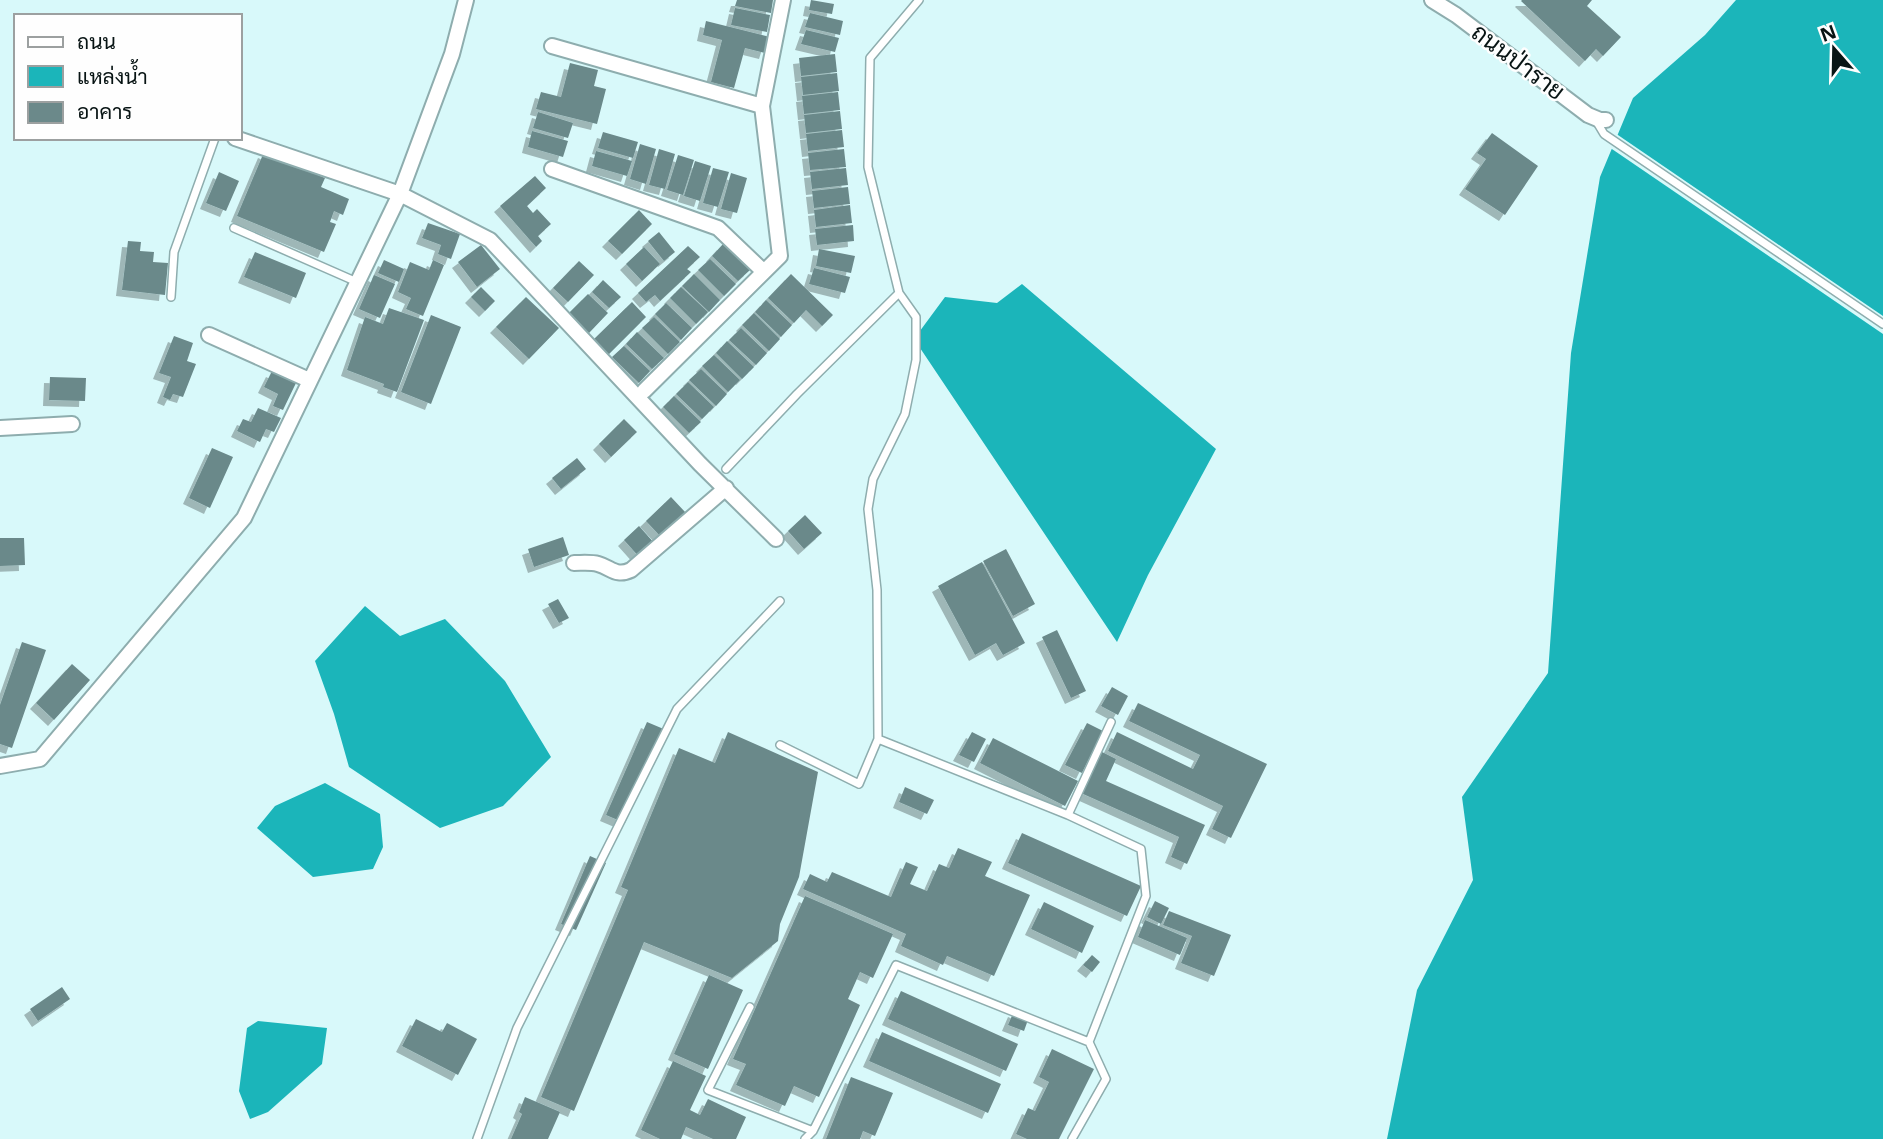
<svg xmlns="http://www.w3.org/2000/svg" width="1883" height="1139" viewBox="0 0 1883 1139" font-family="'Noto Sans',Sarabun,sans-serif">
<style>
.water{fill:#1bb5ba}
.pier{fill:#d8f9fa}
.building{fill:#6b898a;filter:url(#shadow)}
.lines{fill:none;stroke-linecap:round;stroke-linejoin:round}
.service-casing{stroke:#8eadae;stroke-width:10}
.minor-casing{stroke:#8eadae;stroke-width:18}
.service{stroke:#fff;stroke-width:7}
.minor{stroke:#fff;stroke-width:14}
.labels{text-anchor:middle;stroke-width:5;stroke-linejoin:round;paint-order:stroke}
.street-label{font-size:24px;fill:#081414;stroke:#fefefe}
</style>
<defs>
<filter id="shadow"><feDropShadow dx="-6" dy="6" stdDeviation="0" flood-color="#0004"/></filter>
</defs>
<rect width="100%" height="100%" fill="#d8f9fa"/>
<!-- water -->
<path class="water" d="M1736,0H1883V1139H1387L1417,990L1473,880L1462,797L1548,673L1571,353L1600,177L1633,98L1705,35Z
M1022,284L1216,449L1148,575L1117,642L914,339L945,297L997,303Z
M365,606L400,636L445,619L505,681L551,757L503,806L440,828L349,767L334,714L315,661Z
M325,783L380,814L383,847L373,869L313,877L257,828L275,806Z
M258,1021L327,1028L322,1064L268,1112L250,1119L239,1091L247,1028Z"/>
<!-- pier -->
<path class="pier" d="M1615,133L1883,316V334L1609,147Z"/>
<!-- building -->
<path class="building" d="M737,0H773L771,13L735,6Z
M811,0L834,4L832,14L809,10Z
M1522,0H1592L1587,6L1621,37L1603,56L1596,49L1585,61L1521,1Z
M735,8L770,15L767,32L731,25Z
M810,13L843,21L840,35L805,27Z
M706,21L770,37L765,53L745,48L734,88L711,82L722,40L703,35Z
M806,30L839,38L835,52L801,44Z
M835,54L837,72L801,76L799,58Z
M570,63L598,70L594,86L606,89L597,124L536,109L541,92L561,97Z
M837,73L839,91L803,95L801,77Z
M838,92L840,110L804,114L802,96Z
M840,111L842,129L806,133L804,115Z
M538,112L573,123L568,138L533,128Z
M842,130L844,147L808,151L806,134Z
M532,131L568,141L563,157L528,147Z
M603,132L638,142L633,158L598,148Z
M1492,133L1538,166L1505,215L1465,189L1486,159L1477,153Z
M640,144L656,149L646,184L630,179Z
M659,149L675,154L665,189L649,185Z
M844,149L846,167L810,170L808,153Z
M596,151L632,161L627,176L592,166Z
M264,152L325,178L321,187L349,199L343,215L334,211L330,222L336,224L324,252L237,216Z
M678,155L694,160L683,195L667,190Z
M695,161L711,166L700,201L684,196Z
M713,168L729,172L718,207L703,203Z
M846,168L848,185L812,189L810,172Z
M219,172L239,181L226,211L206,203Z
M731,173L747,178L737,213L721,209Z
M535,176L546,188L527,206L533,213L537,209L551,224L538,236L542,241L536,247L500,206Z
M848,187L850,204L814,208L812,191Z
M850,205L852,223L816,227L814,210Z
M639,210L652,224L622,254L608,241Z
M428,223L460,234L451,259L438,254L441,245L422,238Z
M853,225L854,241L817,245L815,229Z
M659,232L675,252L664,261L648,241Z
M128,241L141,242L140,251L154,252L153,262L168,263L165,295L122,290Z
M723,244L750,270L738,281L712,256Z
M481,245L500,269L477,287L458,262Z
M688,246L700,257L687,269L691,272L660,301L655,295L646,302L638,293Z
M644,247L660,264L642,281L626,264Z
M819,249L855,256L851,273L816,266Z
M255,252L306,273L296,298L244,277Z
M710,259L736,284L724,296L698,270Z
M384,260L404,269L399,282L378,273Z
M433,260L444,265L423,316L406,309L411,298L398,292L410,262L429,270Z
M579,261L594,275L568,302L553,288Z
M814,268L850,277L845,293L809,284Z
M694,274L720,300L709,312L682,286Z
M791,274L833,315L822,326L806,310L794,323L768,298Z
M374,275L395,284L380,318L359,309Z
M603,280L621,297L609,308L592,292Z
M481,287L495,301L485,311L471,297Z
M681,287L708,312L696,324L670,298Z
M588,294L608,313L589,333L568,314Z
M526,297L559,328L529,359L496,327Z
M766,300L792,325L781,337L755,312Z
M632,302L646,317L606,357L591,342Z
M666,303L692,328L681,340L655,314Z
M389,308L424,320L397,392L383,387L384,384L347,370L365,317L383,324Z
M754,313L780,339L769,351L742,325Z
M431,315L461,327L431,404L401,392Z
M654,317L680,342L668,354L642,328Z
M741,328L767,353L756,365L729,340Z
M637,332L664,358L652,369L626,344Z
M174,336L193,343L187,361L196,364L183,397L173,394L170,400L163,397L171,377L159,373Z
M727,341L754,367L742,379L716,353Z
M624,346L650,371L639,383L612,357Z
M714,355L740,380L728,392L702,366Z
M701,369L727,394L716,406L689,380Z
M272,371L296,383L283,410L273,406L278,394L264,387Z
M50,377L86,378L85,401L49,400Z
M688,382L714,407L702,419L676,394Z
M674,396L701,422L689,433L663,407Z
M258,408L281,418L274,432L266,429L260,442L237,431L243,419L251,422Z
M624,419L637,432L611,457L599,444Z
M212,448L233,457L210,508L189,498Z
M577,458L586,469L561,489L552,478Z
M671,497L686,513L661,537L646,521Z
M805,515L822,533L804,549L788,531Z
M639,526L656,545L641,559L624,540Z
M563,537L569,555L534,567L528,549Z
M0,538H24L25,565L0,566Z
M1006,549L1035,604L1013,616L983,561Z
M982,562L1025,643L1003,655L996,643L975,655L938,586Z
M558,599L569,618L559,623L548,604Z
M1057,630L1086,691L1071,698L1042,637Z
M22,642L46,650L12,748L0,744V705Z
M72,664L90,680L54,720L36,703Z
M1112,687L1128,696L1118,715L1101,706Z
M1138,703L1267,764L1231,838L1212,829L1223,806L1108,751L1117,732L1193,769L1200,755L1129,721Z
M647,722L666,730L625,823L606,815Z
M1087,723L1103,731L1082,773L1065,765Z
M728,732L818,772L799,877L780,924L778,941L732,978L644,942L574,1111L541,1097L628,890L621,887L679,748L715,763Z
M972,732L986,739L974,762L959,755Z
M993,738L1078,781L1065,806L980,763Z
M1100,751L1116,759L1106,781L1205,825L1187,864L1171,857L1179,837L1081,793Z
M905,787L934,800L927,814L899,802Z
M1022,833L1141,886L1127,916L1008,863Z
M958,848L992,862L985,876L1030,895L994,976L947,956L943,965L901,946L906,934L803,889L810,874L827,882L832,872L891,897L906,862L918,867L910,884L927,891L939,864L949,868Z
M590,856L606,863L576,930L561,924Z
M805,896L893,934L873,978L860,972L848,999L860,1005L819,1097L794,1086L785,1106L736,1085L746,1064L733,1059Z
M1155,901L1169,908L1161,924L1147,917Z
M1044,902L1094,926L1082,953L1031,929Z
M1169,911L1231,935L1214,976L1181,963L1192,936L1163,925Z
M1145,920L1187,938L1180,955L1138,937Z
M1092,955L1100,962L1092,972L1083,965Z
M709,975L743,990L708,1069L674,1054Z
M62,987L70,999L38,1021L30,1009Z
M901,991L1018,1044L1006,1071L888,1019Z
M1014,1011L1029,1017L1024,1031L1008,1025Z
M416,1019L442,1032L447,1023L477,1039L458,1075L402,1046Z
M882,1032L1001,1084L988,1113L869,1061Z
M1052,1049L1094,1069L1059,1139H1027L1016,1134L1028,1108L1035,1111L1049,1082L1039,1077Z
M673,1061L706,1076L690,1110L700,1115L708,1099L746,1117L736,1139H713L686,1127L681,1139H660L641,1130Z
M851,1077L893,1093L875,1136L863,1131L860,1139H826Z
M525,1097L560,1112L548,1139H511L522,1114L519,1112Z"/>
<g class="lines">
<defs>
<path id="service" d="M1595,119L1604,134L1883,324
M234,228L357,282
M171,297L174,252L215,138
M726,469L797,394L899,293L868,167L870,58L919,0
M780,745L859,784L878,739
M1068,815L1111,722
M750,1007L708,1090L813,1131
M477,1139L517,1028L677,709L780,601
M805,1139L813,1131L896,965L1089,1042L1146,896L1141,849L1068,815L878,739L877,590L868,509L873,479L905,414L916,360V317L899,293
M1072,1139L1106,1079L1089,1042"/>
<path id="minor" d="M1432,0L1456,15L1588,115L1600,120H1606
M552,46L762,106
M235,138L400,194L490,240L700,464L776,539
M552,169L718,228L763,271
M209,335L309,380
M644,391L780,256L762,106L783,0
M0,428L72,424
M574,563C582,563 591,562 598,564C612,568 616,577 631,570L726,488
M0,766L40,759L244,518L400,194L452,54L466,0"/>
</defs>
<!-- service casing -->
<use href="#service" class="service-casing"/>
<!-- minor casing -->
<use href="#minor" class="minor-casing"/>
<!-- service -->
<use href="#service" class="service"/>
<!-- minor -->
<use href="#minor" class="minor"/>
</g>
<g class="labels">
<!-- street labels -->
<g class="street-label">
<text transform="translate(1518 62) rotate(37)" y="8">ถนนป่าราย</text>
</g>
</g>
<!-- legend -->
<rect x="14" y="14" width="228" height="126" fill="#fefefe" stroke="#9ca0a0" stroke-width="2"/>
<rect x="28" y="37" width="35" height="10" fill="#ffffff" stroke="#9ca0a0" stroke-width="2"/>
<text x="77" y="49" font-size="21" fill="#081414">ถนน</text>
<rect x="28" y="66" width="35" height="21" fill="#1bb5ba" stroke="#9ca0a0" stroke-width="2"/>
<text x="77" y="84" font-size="21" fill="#081414">แหล่งน้ำ</text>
<rect x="28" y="102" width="35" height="21" fill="#6b898a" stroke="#9ca0a0" stroke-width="2"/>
<text x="77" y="119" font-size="21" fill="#081414">อาคาร</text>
<!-- north arrow -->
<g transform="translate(1834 49) rotate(340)" stroke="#fefefe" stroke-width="5" paint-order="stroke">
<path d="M0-5L12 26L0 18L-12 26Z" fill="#081414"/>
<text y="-10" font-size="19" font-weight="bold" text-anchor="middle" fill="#081414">N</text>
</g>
</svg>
